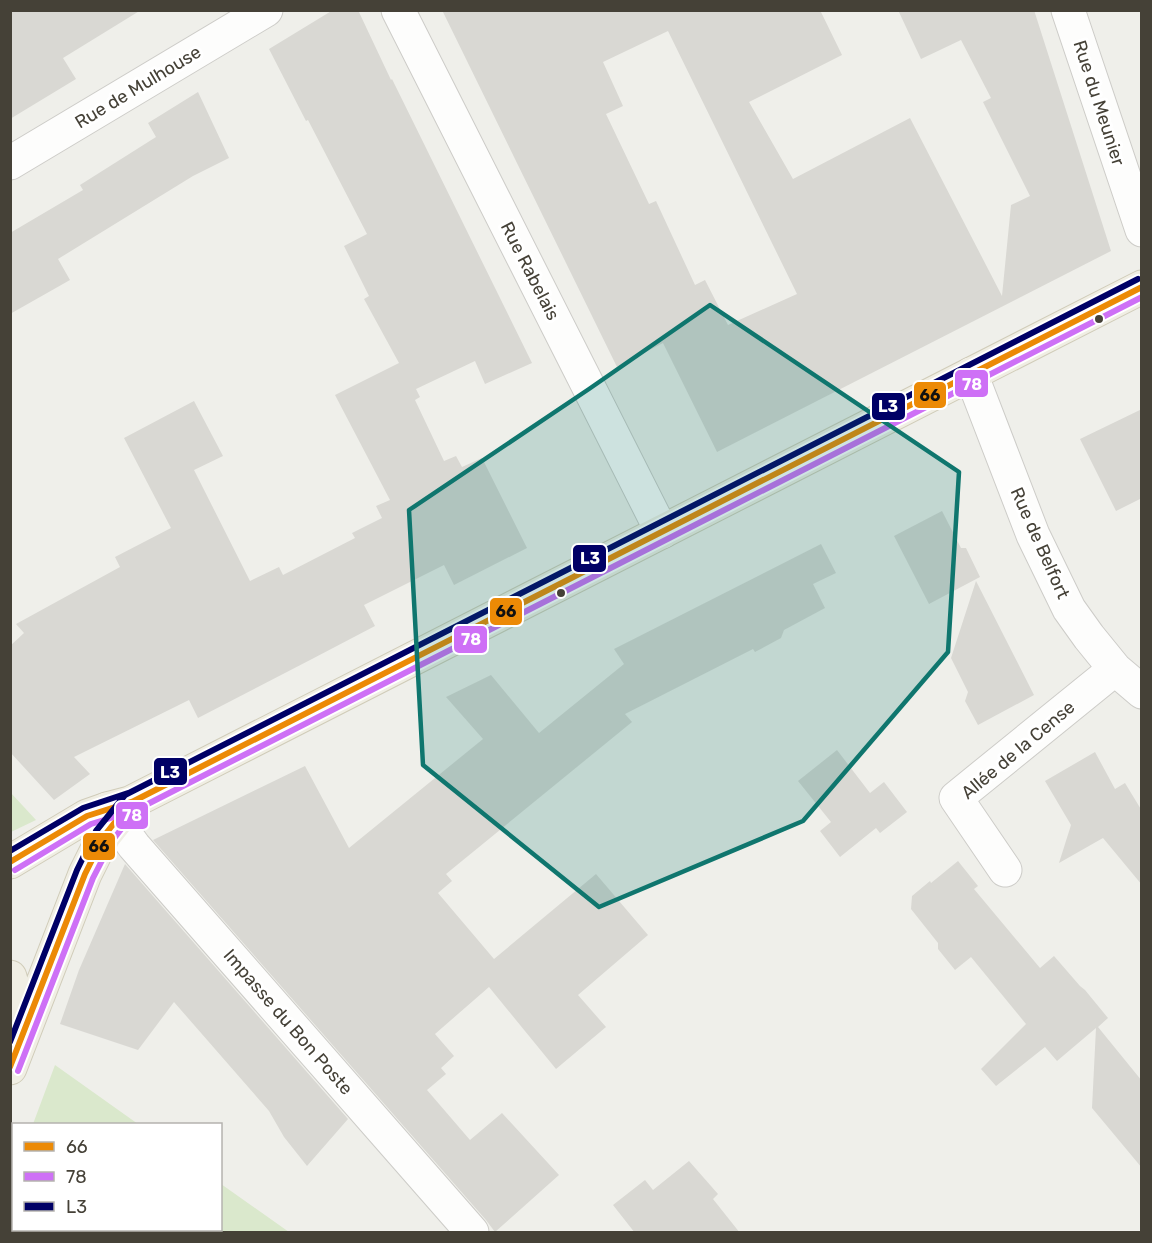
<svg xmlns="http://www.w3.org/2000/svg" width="1152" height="1243" viewBox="0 0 1152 1243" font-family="Rubik,sans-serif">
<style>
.green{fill:#dae8cc}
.building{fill:#d9d8d3;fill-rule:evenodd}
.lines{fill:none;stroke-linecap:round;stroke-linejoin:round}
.minor-casing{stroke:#cdccc8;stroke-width:35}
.major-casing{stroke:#d0ccb9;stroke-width:35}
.highway-casing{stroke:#c5bea7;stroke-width:35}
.minor{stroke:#fdfdfc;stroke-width:33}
.major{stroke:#f0eee4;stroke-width:33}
.highway{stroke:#eae6db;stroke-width:33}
.bus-1-casing{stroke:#fff;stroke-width:10}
.bus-2-casing{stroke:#fff;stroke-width:10}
.bus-3-casing{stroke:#fff;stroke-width:10}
.bus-1{stroke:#ec8a06;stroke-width:6}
.bus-2{stroke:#ce70f6;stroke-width:6}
.bus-3{stroke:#006;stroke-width:6}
.marked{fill:#0f766e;fill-opacity:0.2;stroke:#0f766e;stroke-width:4.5;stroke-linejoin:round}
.bus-dot{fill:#454137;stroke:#fff;stroke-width:2}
.labels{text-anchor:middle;stroke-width:6;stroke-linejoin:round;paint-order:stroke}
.street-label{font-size:18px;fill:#454137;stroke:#fff}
.line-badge{stroke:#fff;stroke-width:2}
.badge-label{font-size:16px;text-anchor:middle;font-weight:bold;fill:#fff}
.pale-badge-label{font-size:16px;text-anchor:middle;font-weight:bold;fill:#111}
</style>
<rect width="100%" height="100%" fill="#efefea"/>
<!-- green -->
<path class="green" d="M11,793L36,820L11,832Z
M55,1065L138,1124H33Z
M221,1184L289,1232H174L169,1230H220Z"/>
<!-- building -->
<path class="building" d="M10,10H141L63,58L76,79L10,119Z
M333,10H358L391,80L392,79L532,363L485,384L475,361L416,389L420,397L415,400L444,461L456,456L462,467L482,458L527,548L454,585L444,565L364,605L375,626L312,659L198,718L189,700L74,757L90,774L54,800L10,752V646L24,633L16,624L120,567L115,557L171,528L124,438L194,401L223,456L194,470L250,581L279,567L283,575L355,538L352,533L382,518L376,506L390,500L335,395L399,363L364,299L369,296L344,246L367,234L308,120L306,121L269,49Z
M442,10H820L842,55L749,102L793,179L910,118L1002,296L1011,205L1030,196L983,102L991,98L961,40L921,59L898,10H1034L1111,251L717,452L663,343L617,367ZM668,31L797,294L728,325L705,280L695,285L656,201L649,204L606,114L623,106L603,62Z
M198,92L229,158L193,176L58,259L70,280L10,314V233L83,190L80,185L156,137L148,123Z
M1142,409V498L1116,511L1080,439Z
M942,511L961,548H966L980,577L929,604L894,536Z
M821,544L836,573L813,584L825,608L784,630L781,638L755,652L753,649L625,714L632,722L446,874L452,881L438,893L494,959L596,874L648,935L578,995L606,1027L556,1069L489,987L435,1034L454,1056L441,1068L446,1074L427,1090L470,1140L502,1113L559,1175L495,1232L486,1220L153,840L305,766L349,848L483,739L446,697L491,675L539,733L624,664L614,649Z
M976,581L1034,695L978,725L965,701L968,692L951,658Z
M837,750L870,793L884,782L907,812L880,833L876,828L840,857L820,831L831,822L798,781Z
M1095,752L1115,789L1125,783L1142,811V885L1103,838L1059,863L1071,825L1045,781Z
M958,861L978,886L974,889L1040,968L1054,956L1080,986L1085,990L1108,1018L1098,1027L1142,1081V1168L1092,1108L1096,1028L1057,1061L1045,1047L996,1086L981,1069L1026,1024L971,957L955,970L938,949V943L911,909L912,896L930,881L931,883Z
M125,864L348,1119L307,1166L284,1137L269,1111L174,1002L138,1050L60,1024L79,970Z
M689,1161L718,1194L713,1199L740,1233H635L613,1205L645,1180L653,1190Z"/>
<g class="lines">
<defs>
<path id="minor" d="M398,10L662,532
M1068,10L1142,230
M10,163L266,10
M971,374L1033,535L1069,609L1089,637L1115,669L1142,692
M107,809L134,846L472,1232
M1005,870L956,798L1115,669"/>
<path id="major" d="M10,862L87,816L107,809L130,803L1142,287
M10,977L16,999L19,1037
M10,1068L85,874L104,836L130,803"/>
<path id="highway" d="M10,1144L14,1146
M10,1181L14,1183
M78,1230L82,1232
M131,1230L135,1232"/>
</defs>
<!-- minor casing -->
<use href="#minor" class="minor-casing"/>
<!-- major casing -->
<use href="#major" class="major-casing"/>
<!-- highway casing -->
<use href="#highway" class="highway-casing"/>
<!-- minor -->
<use href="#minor" class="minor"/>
<!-- major -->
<use href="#major" class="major"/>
<!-- highway -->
<use href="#highway" class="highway"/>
<defs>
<path id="bus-1" d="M10,862L87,816L134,801
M10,1067L85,874L104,836L130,803L1142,287"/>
<path id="bus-2" d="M15,870L91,824L137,810
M18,1071L93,878L112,841L136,810L1142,297"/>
<path id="bus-3" d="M10,851L83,808L131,792
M10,1042L77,870L96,831L125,795L1138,279"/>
</defs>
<!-- bus-1 casing -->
<use href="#bus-1" class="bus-1-casing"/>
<!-- bus-2 casing -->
<use href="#bus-2" class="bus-2-casing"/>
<!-- bus-3 casing -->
<use href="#bus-3" class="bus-3-casing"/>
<!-- bus-1 -->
<use href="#bus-1" class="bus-1"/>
<!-- bus-2 -->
<use href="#bus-2" class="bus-2"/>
<!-- bus-3 -->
<use href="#bus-3" class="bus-3"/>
</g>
<!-- marked area -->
<path class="marked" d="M710,305L959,472L948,652L803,821L599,907L423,765L409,510L589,389Z"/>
<!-- markers -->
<g class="bus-dot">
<circle cx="1099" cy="319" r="5"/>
<circle cx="561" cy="593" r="5"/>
</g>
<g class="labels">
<!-- street labels -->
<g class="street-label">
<text transform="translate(138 87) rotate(-31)" y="6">Rue de Mulhouse</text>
<text transform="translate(1099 103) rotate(72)" y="6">Rue du Meunier</text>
<text transform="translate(530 271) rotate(63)" y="6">Rue Rabelais</text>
<text transform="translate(1040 543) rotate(66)" y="6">Rue de Belfort</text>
<text transform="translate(1018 750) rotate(-40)" y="6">Allée de la Cense</text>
<text transform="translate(288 1022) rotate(49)" y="6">Impasse du Bon Poste</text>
</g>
</g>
<g class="line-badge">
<rect x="954" y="369" width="35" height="29" rx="6" fill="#ce70f6"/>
<rect x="913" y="381" width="34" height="28" rx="6" fill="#ec8a06"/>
<rect x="871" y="392" width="35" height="29" rx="6" fill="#006"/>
<rect x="572" y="544" width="35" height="29" rx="6" fill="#006"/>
<rect x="489" y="597" width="34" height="29" rx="6" fill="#ec8a06"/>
<rect x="453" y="625" width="35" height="29" rx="6" fill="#ce70f6"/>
<rect x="153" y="757" width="35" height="29" rx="6" fill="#006"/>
<rect x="115" y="801" width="34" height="29" rx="6" fill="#ce70f6"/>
<rect x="82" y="832" width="34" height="29" rx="6" fill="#ec8a06"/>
</g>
<g class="badge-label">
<text x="972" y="390">78</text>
<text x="888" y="412">L3</text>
<text x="590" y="564">L3</text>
<text x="471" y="645">78</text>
<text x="170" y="778">L3</text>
<text x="132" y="821">78</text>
</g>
<g class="pale-badge-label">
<text x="930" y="401">66</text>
<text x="506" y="617">66</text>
<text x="99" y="852">66</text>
</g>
<!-- border -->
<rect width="1152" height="1243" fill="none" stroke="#454137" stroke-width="24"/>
<!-- legend -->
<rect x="12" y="1123" width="210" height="108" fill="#ffffff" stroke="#b5b3af" stroke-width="1.5"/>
<rect x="24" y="1142" width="30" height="9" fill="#ec8a06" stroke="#b5b3af" stroke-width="1.5"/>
<text x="66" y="1153" font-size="18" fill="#454137">66</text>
<rect x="24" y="1172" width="30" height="9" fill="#ce70f6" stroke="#b5b3af" stroke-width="1.5"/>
<text x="66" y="1183" font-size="18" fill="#454137">78</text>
<rect x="24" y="1202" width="30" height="9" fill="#000066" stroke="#b5b3af" stroke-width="1.5"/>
<text x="66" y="1213" font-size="18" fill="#454137">L3</text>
</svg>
